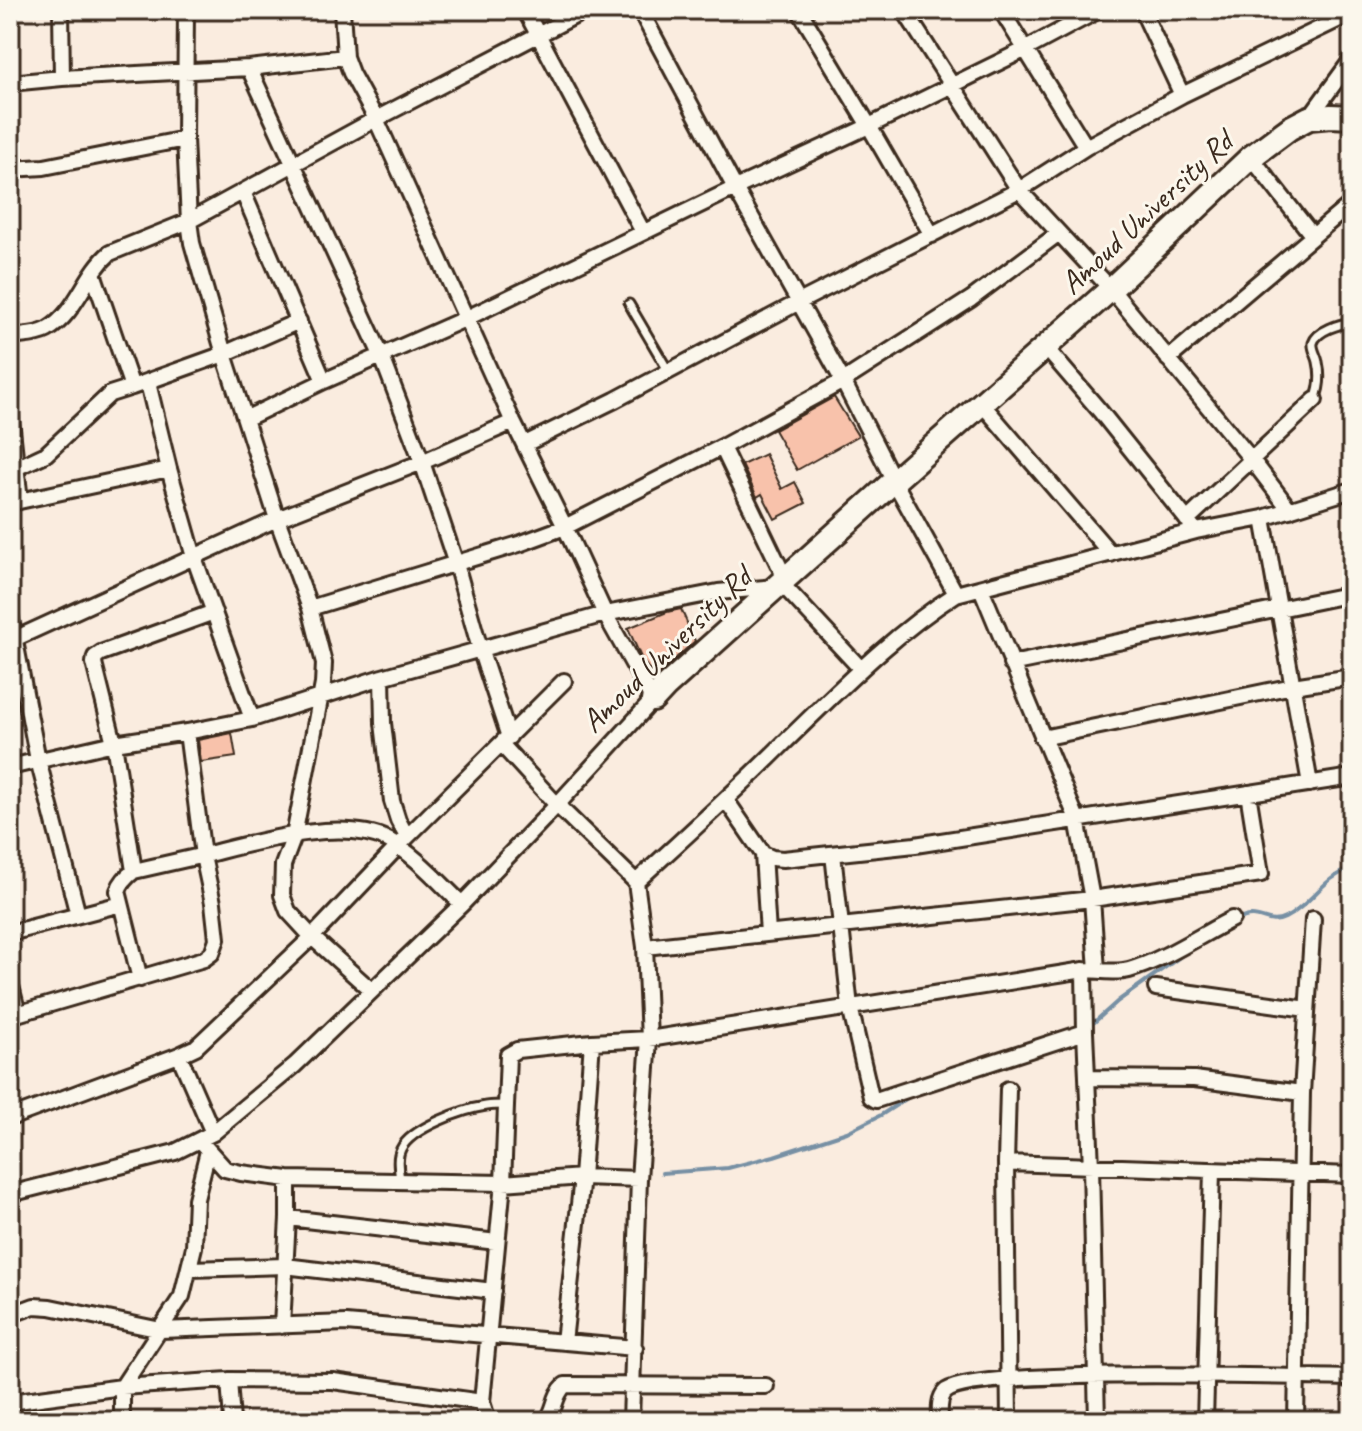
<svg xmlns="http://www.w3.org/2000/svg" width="1362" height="1431" viewBox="0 0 1362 1431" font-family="Caveat,sans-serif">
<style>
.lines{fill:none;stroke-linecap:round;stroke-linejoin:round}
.stream{stroke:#7790a4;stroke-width:4}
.building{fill:#f8c2ab;stroke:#3b2a1e;stroke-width:2}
.lane-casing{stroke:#3b2a1e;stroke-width:13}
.street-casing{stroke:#3b2a1e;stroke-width:20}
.secondary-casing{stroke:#3b2a1e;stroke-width:28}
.lane{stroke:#fbf7ec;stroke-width:7}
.street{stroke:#fbf7ec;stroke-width:14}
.secondary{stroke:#fbf7ec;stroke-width:22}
.labels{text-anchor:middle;stroke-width:6;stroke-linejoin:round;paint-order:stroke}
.street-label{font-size:32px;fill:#3b2a1e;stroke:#fbf7ec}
</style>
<rect width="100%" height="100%" fill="#faecdf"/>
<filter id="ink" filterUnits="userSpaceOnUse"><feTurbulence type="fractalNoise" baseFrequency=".0125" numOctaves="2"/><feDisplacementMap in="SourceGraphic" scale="16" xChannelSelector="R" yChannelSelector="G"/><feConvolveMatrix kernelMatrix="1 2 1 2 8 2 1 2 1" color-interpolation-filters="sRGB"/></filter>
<g filter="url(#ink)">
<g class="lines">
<!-- stream -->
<path class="stream" d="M1236,921C1260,907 1265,928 1285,918C1310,906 1323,877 1352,868
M1090,1026L1118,1001L1188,951
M662,1173L728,1168L774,1156L847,1132L881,1115L912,1095"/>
</g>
<!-- building -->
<path class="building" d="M834,397L858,436L797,470L774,430Z
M765,454L782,489L795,482L806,503L775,519L762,494L757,497L742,465Z
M681,609L695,641L655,677L642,660L628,628L667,612Z
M232,733L236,757L201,762L198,740Z"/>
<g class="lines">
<defs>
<path id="lane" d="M629,304L669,372
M1315,400C1320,388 1321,375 1318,362C1317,356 1312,349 1313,343C1317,330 1340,324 1352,322
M400,1181C399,1170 396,1158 401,1149C411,1128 464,1109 486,1106C493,1105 499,1105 506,1105"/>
<path id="street" d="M61,10L62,78
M186,10L185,139L189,221L192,243L224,354L245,419L277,519L310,608L324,663L323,684L294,836L283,865L282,895L288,911L312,937L371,990
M525,10L643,232
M640,10L735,188L843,381L894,481L956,594
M799,10L869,126L932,235
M904,10L1019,190L1111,289L1252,460L1290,510
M1001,10L1086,147
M1142,10L1182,95
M249,68L382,357L422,462L456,564L480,649L509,737
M10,83L62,78L249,68L345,57
M1309,118L1352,59
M1251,157L1312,235
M10,169L44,167L185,139
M243,192L324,381
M93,273L132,387L224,354L299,321
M10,337C22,335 36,336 47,330C77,313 85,274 110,253L189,221L376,119L586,10
M1046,348L1100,411L1196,531
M1168,359L1352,203
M148,383L169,469L194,557L252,719
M982,404L1111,554
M10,411L20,501
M245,419L324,381L467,318L735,188L869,126L1024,50L1099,10
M525,444L615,400L799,302L1019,190L1086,147L1182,95L1352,13
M722,447L785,578
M16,468L46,454L110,394L132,387
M10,503L169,469
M1263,518L1310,784
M1187,520L1315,400
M780,582L861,669
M981,588L1077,819L1092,899L1097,970
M310,608L519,544L565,527L722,447L843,381L971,299L1059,233
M10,615L38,760L78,915
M10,641L277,519L422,462L513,422
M1011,664L1352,594
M382,677L383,723L392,801L398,820L407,837
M1042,738L1293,686L1352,677
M502,745L557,805L636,882L645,947L649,1039L639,1179L631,1421
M10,767L114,743L187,732L252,719L382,677L605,614L718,592L775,587
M726,800L763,854L768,934
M763,854L772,858L783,859L915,845L1352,777
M833,854L850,1007L871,1097L876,1100L1085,1032
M134,871L114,743L94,663L95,657L101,653L214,612
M636,882C686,836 736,791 784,743C838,691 892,635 956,594L1196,531L1263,518L1352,490
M10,933L121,904
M645,947L1092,899L1261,874L1248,793
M1084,970L1085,1032L1091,1167L1097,1421
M140,979L118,891C121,882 126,877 134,871C156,866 178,861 200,856C250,844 340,816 388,840C411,851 442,885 462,904
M10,982L18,1014
M1156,988L1307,1009
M10,1016L204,959L212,953L217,939L213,903L203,856L187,732
M179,1055L213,1133
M1087,1078L1194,1079L1302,1093L1296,1421
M1008,1089L1006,1163L1009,1421
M1302,1093L1313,919
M10,1118L179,1055L196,1047L312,937L407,837L564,681
M200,1141L225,1169L241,1173L288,1179L503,1183L582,1177L639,1179
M1006,1163L1352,1175
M10,1194L175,1152L213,1133L295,1065L462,904L557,805L653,700L605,614L565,527L513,422L376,119L351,73L345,57L342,10
M288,1218L497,1242
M190,1269L285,1266L493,1291
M10,1315L34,1306L50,1307L161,1330L346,1323L635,1348
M282,1326L288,1218V1179
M564,1342L582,1177L592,1042
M229,1380L232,1421
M10,1402L122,1387L229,1380L333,1381L482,1402
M122,1421V1387L182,1296L194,1247L196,1199L208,1151
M488,1421L482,1402L503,1183L508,1055L517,1050L592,1042L649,1039L1084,970C1099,970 1114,974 1129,970C1162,961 1201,935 1232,919
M546,1421C556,1411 553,1396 565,1385L766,1386
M940,1421C940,1412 938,1399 945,1392C969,1367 1298,1377 1352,1378
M1205,1421L1212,1171"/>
<path id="secondary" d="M653,700L666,686L894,481L1111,289L1251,157L1290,128L1309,118L1331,116L1352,117"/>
</defs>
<!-- lane casing -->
<use href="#lane" class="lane-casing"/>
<!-- street casing -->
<use href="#street" class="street-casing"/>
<!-- secondary casing -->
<use href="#secondary" class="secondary-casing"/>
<!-- lane -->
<use href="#lane" class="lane"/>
<!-- street -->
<use href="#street" class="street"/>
<!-- secondary -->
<use href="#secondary" class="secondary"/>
</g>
</g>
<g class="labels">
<!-- street labels -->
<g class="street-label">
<text transform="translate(1146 212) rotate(-43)" y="11">Amoud University Rd</text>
<text transform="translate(666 649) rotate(-44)" y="11">Amoud University Rd</text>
</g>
</g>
<!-- margin -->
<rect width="1362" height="1431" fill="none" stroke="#fbf7ec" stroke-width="40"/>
<rect x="20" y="20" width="1322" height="1391" fill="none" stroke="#3b2a1e" stroke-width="3" filter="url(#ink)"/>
</svg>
